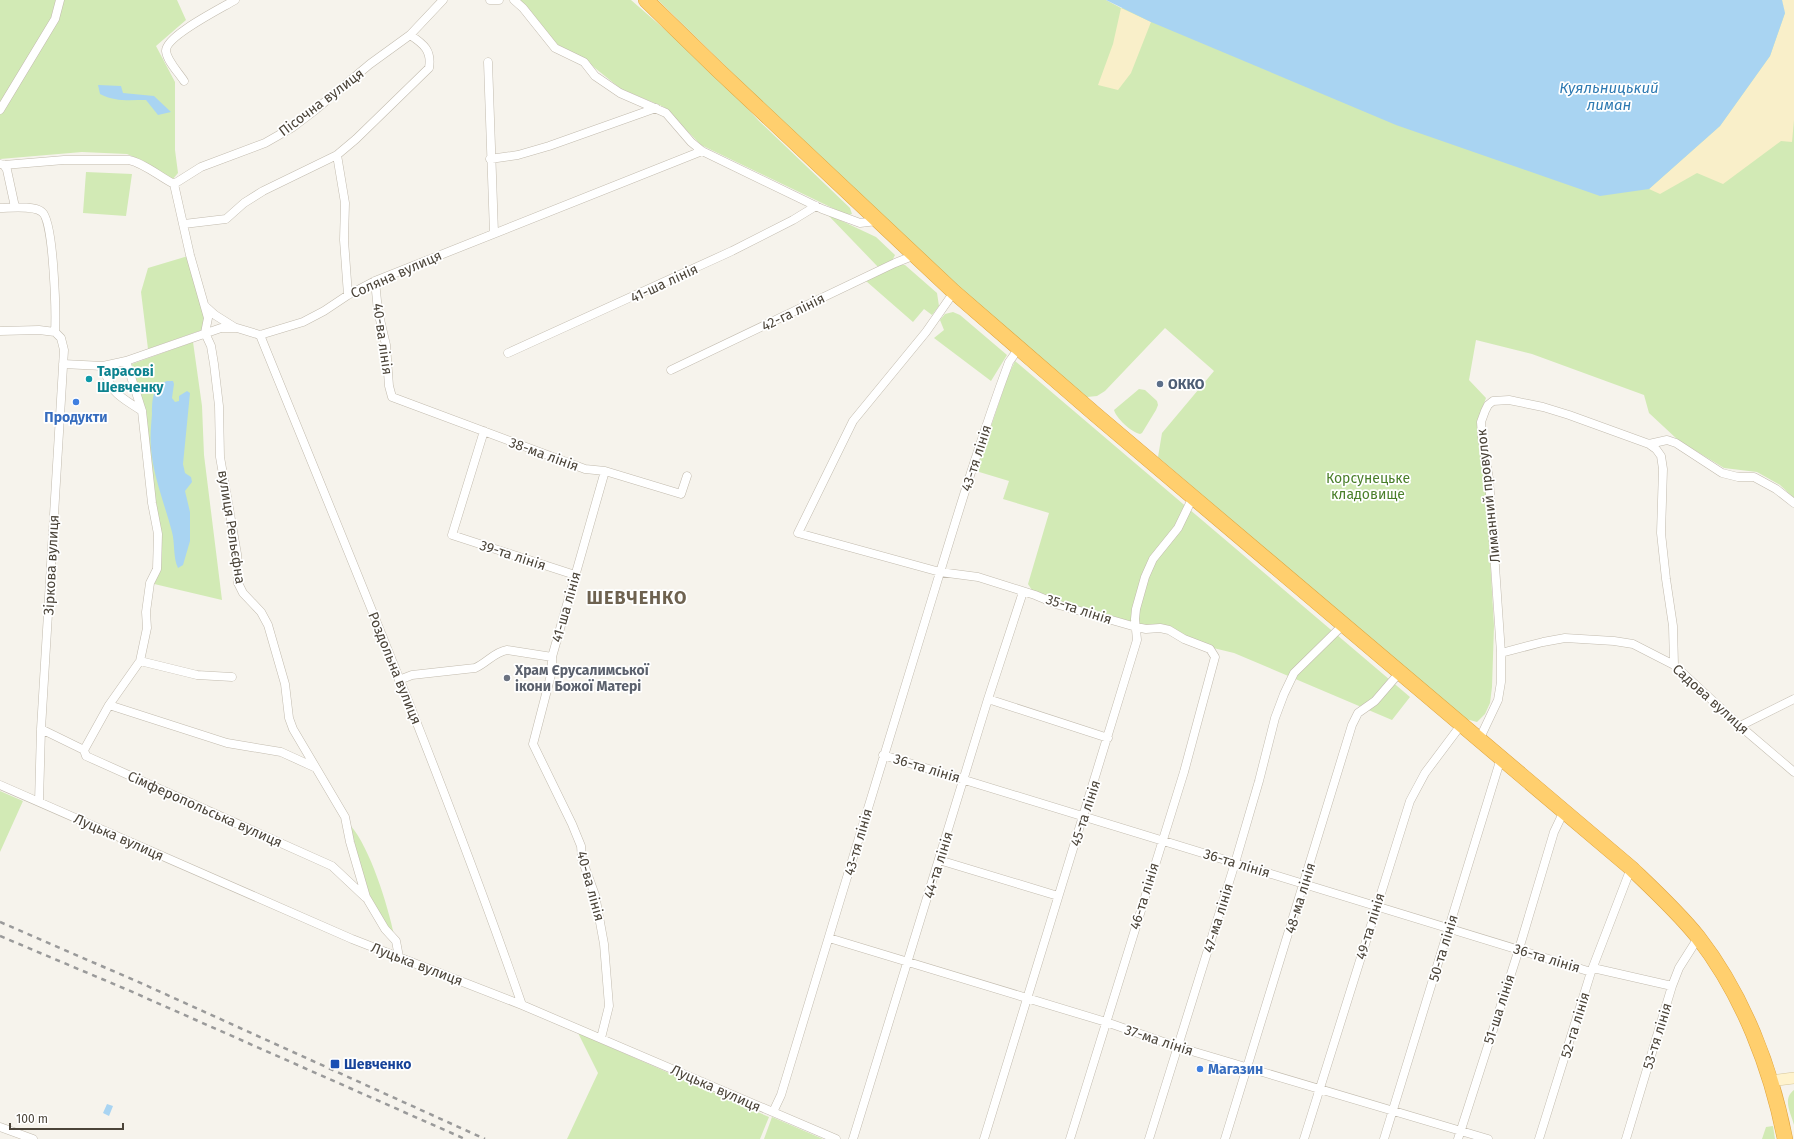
<svg xmlns="http://www.w3.org/2000/svg" width="1794" height="1139" viewBox="0 0 1794 1139" font-family="'Fira Sans',sans-serif">
<style>
.green{fill:#d2eab5}
.sand{fill:#f9efc9}
.water{fill:#a9d4f2}
.lines{fill:none;stroke-linecap:round;stroke-linejoin:round}
.street-casing{stroke:#c2bbae;stroke-width:9}
.secondary-casing{stroke:#d6c79b;stroke-width:12}
.highway-casing{stroke:#e0a43c;stroke-width:16}
.street{stroke:#fff;stroke-width:8}
.secondary{stroke:#fff3cd;stroke-width:11}
.highway{stroke:#ffcf6e;stroke-width:15}
.rail{stroke:#9a9a9a;stroke-width:2.5;stroke-dasharray:5 5;stroke-linecap:butt}
.culture-dot{fill:#0f9aa8;stroke:#fff;stroke-width:1.5}
.service-dot{fill:#5c6f8a;stroke:#fff;stroke-width:1.5}
.shop-dot{fill:#3f7fe0;stroke:#fff;stroke-width:1.5}
.worship-dot{fill:#6b7280;stroke:#fff;stroke-width:1.5}
.transit-dot{fill:#1a4fb4;stroke:#fff;stroke-width:1.5}
.labels{text-anchor:middle;stroke-width:3.5;stroke-linejoin:round;paint-order:stroke}
.street-label{font-size:14px;fill:#4b4439;stroke:#fff}
.culture-label{font-size:14px;font-weight:bold;fill:#0d838f;stroke:#fff;text-anchor:start}
.service-label{font-size:14px;font-weight:bold;fill:#4e5e75;stroke:#fff;text-anchor:start}
.shop-label{font-size:14px;font-weight:bold;fill:#366cbe;stroke:#fff}
.park-label{font-size:14px;fill:#4a7f2a;stroke:#fff}
.worship-label{font-size:14px;font-weight:bold;fill:#5b616d;stroke:#fff;text-anchor:start}
.transit-label{font-size:14px;font-weight:bold;fill:#164399;stroke:#fff;text-anchor:start}
.water-label{font-size:15px;font-style:italic;fill:#2e7ab2;stroke:#fff}
.district-label{font-size:18px;font-weight:bold;letter-spacing:1px;fill:#6e6250;stroke:#fff}
</style>
<rect width="100%" height="100%" fill="#f6f3ec"/>
<!-- green -->
<path class="green" d="M0,0H177L186,20L156,46L175,82V150L178,173L173,179L141,160L127,154L82,152L0,159Z
M520,0H631L677,40L737,97L759,121L850,208L852,214L847,215L701,145L664,107L621,89L585,60L556,45Z
M658,0H1106L1121,8L1785,13L1782,0H1794V498L1780,485L1757,472L1724,468L1678,440L1649,413L1644,395L1532,354L1476,340L1469,380L1486,398L1477,423L1485,471L1494,626L1492,687L1490,703L1485,714L1477,722L1462,718L1158,457L1162,433L1214,371L1165,328L1105,391L1097,396L1087,397L955,284L793,132Z
M86,172L132,174L126,216L83,213Z
M827,214L876,237L895,255L892,261L879,268Z
M188,256L205,317L202,330L148,349L141,292L148,268Z
M896,265H905L937,293L939,306L932,315L924,309L913,322L866,281Z
M953,312L960,315L1007,355L991,381L934,338L944,330L940,320L945,314Z
M193,342L202,406L204,455L222,600L150,583L157,569L158,534L142,411L132,364Z
M1015,361L1410,697L1392,720L1234,653L1205,646L1169,630L1146,629L1035,595L1028,584L1049,513L1003,499L1009,481L976,471L1008,376Z
M1139,389L1145,390L1157,401L1158,405L1156,410L1142,433L1140,434C1131,432 1116,418 1114,410Z
M0,791L23,801L0,852Z
M350,825C370,847 388,906 394,935L368,897Z
M578,1033L769,1117L760,1139H567L598,1073Z
M1794,1090V1125C1791,1113 1782,1099 1794,1090Z
M772,1117L823,1139H764Z
M1773,1126L1775,1139H1762L1766,1127Z"/>
<!-- sand -->
<path class="sand" d="M1782,0H1794V120L1792,142L1781,141L1723,184L1697,173L1660,194L1649,189L1720,126L1770,56L1785,13Z
M1121,8L1151,22L1131,73L1118,90L1098,85L1113,44Z"/>
<!-- water -->
<path class="water" d="M1106,0H1782L1785,13L1770,56L1720,126L1649,189L1600,196L1396,125L1151,22Z
M98,85L121,86L123,93L154,96L171,112L158,115L146,100C129,100 115,102 100,94Z
M167,381H173L174,384L172,398L175,402L179,401V396L187,391L190,393L183,464L185,473L191,477L192,482L185,491L190,512V541L183,565L178,568C173,558 175,543 172,532C165,505 153,476 151,448C150,437 151,426 152,414C152,401 152,386 167,381Z
M107,1104L113,1106L109,1116L103,1113Z"/>
<g class="lines">
<defs>
<path id="street" d="M490,0H499
M514,0L523,8L555,48L584,62L595,76L620,93L666,113L691,142L702,151L822,209L860,223L877,221
M488,62L494,233
M184,81C179,73 167,61 166,51C165,36 222,8 235,0
M0,110L55,19L60,0
M337,155L345,203L344,240L348,295
M490,159L518,155L549,146L656,108
M0,164L4,165L64,160H129C144,163 160,177 174,184L201,167L265,143L293,127L314,111L370,64L410,35L443,0
M4,165L7,170L15,207
M174,184L190,255L208,318L205,333L211,346L214,364L219,406L220,457L237,554L238,583L243,593L261,612L268,625L285,684L289,718L293,729L345,817L350,842L366,897L385,929L396,941L399,957
M0,208C10,208 34,205 42,212C54,221 56,314 55,332
M184,224L226,219L244,203L263,191L337,155L356,139L429,68C432,51 424,44 410,35
M375,281L378,311L386,345L389,386L392,397L585,469L605,471L681,494L687,476
M954,292L926,332L853,421L798,533L940,572L978,577L1035,595L1059,605L1136,627L1146,629L1160,628L1169,630L1184,639L1210,649L1215,657L1184,772L1070,1139
M205,306L215,315L234,327
M0,331L39,330L55,332
M260,335C350,557 443,778 522,1005
M508,353L732,251L793,220L816,206
M63,364L103,366L126,361L221,328H237L260,335L303,322L324,311L348,295L375,281L702,151
M103,366C112,395 118,395 142,411
M671,370L895,263L915,255
M484,431L452,535L575,575
M1649,444L1667,440L1676,443L1722,473L1738,477H1754L1776,489L1794,503
M1501,653L1543,642L1565,638L1614,641L1633,644L1674,665L1740,726L1794,772
M140,661L197,675L232,677
M399,680L412,675L475,668C487,663 494,652 507,650L552,657
M988,699L1108,738
M109,705L227,743L281,752L314,767
M1740,726L1794,699
M41,729L84,750L86,756L332,866L365,897
M1479,740L1498,700L1501,682V653L1489,479L1482,436L1481,422L1485,411L1488,405L1493,401L1509,400L1543,407L1569,415L1649,444L1656,449L1661,456L1663,469L1661,533L1666,579L1673,626L1674,665
M84,750L109,705L140,661L147,628L146,612L150,583L157,569L158,534L152,503L142,411L126,361
M883,755L1591,972
M0,785L352,939L522,1005L836,1139
M39,802L41,729L64,350L61,338L55,332
M939,860L1058,896
M829,938L1106,1022L1178,1047L1488,1139
M1593,968L1672,986
M601,1038L609,1006L604,944L595,895L582,859L581,846L572,824L533,744L552,671V657L605,471
M773,1112L781,1095C830,935 877,775 927,615C953,530 978,445 1009,362L1019,348
M0,1127L33,1139
M853,1139L988,699L1023,592
M984,1139L1137,640L1135,619L1136,609L1145,577L1153,559L1178,528L1193,497
M1149,1139L1235,863L1259,781L1275,718L1284,694L1294,673L1344,624
M1225,1139L1352,725L1358,713L1375,701L1400,672
M1304,1139L1410,801L1425,773L1461,725
M1384,1139L1501,758
M1458,1139L1519,949L1554,832L1564,811
M1539,1139L1591,972L1631,868
M1626,1139L1672,986L1679,968L1698,938"/>
<path id="secondary" d="M1770,1081L1794,1078"/>
<path id="highway" d="M646,0L718,70L954,292L1096,415L1631,868C1654,890 1678,912 1698,937C1743,995 1771,1068 1785,1139"/>
</defs>
<!-- street casing -->
<use href="#street" class="street-casing"/>
<!-- secondary casing -->
<use href="#secondary" class="secondary-casing"/>
<!-- highway casing -->
<use href="#highway" class="highway-casing"/>
<!-- street -->
<use href="#street" class="street"/>
<!-- secondary -->
<use href="#secondary" class="secondary"/>
<!-- highway -->
<use href="#highway" class="highway"/>
<!-- rail -->
<path class="rail" d="M0,922L143,984L485,1139
M0,936L128,990L465,1139"/>
</g>
<!-- markers -->
<circle class="culture-dot" cx="89" cy="379" r="4"/>
<circle class="service-dot" cx="1160" cy="384" r="4"/>
<g class="shop-dot">
<circle cx="76" cy="402" r="4"/>
<circle cx="1200" cy="1069" r="4"/>
</g>
<circle class="worship-dot" cx="507" cy="678" r="4"/>
<rect class="transit-dot" x="330" y="1059" width="10" height="10" rx="2"/>
<g class="labels">
<!-- street labels -->
<g class="street-label">
<text transform="translate(321 102) rotate(-37)" y="5">Пісочна вулиця</text>
<text transform="translate(396 274) rotate(-24)" y="5">Соляна вулиця</text>
<text transform="translate(664 283) rotate(-25)" y="5">41-ша лінія</text>
<text transform="translate(793 312) rotate(-26)" y="5">42-га лінія</text>
<text transform="translate(383 339) rotate(82)" y="5">40-ва лінія</text>
<text transform="translate(544 454) rotate(20)" y="5">38-ма лінія</text>
<text transform="translate(976 458) rotate(-72)" y="5">43-тя лінія</text>
<text transform="translate(1488 496) rotate(-96)" y="5">Лиманний провулок</text>
<text transform="translate(232 527) rotate(81)" y="5">вулиця Рельєфна</text>
<text transform="translate(513 555) rotate(18)" y="5">39-та лінія</text>
<text transform="translate(51 565) rotate(-87)" y="5">Зіркова вулиця</text>
<text transform="translate(566 607) rotate(-74)" y="5">41-ша лінія</text>
<text transform="translate(1079 609) rotate(18)" y="5">35-та лінія</text>
<text transform="translate(395 668) rotate(68)" y="5">Роздольна вулиця</text>
<text transform="translate(1711 699) rotate(42)" y="5">Садова вулиця</text>
<text transform="translate(927 768) rotate(17)" y="5">36-та лінія</text>
<text transform="translate(205 809) rotate(24)" y="5">Сімферопольська вулиця</text>
<text transform="translate(1085 813) rotate(-72)" y="5">45-та лінія</text>
<text transform="translate(119 837) rotate(24)" y="5">Луцька вулиця</text>
<text transform="translate(858 842) rotate(-74)" y="5">43-тя лінія</text>
<text transform="translate(1237 863) rotate(17)" y="5">36-та лінія</text>
<text transform="translate(938 865) rotate(-73)" y="5">44-та лінія</text>
<text transform="translate(591 886) rotate(75)" y="5">40-ва лінія</text>
<text transform="translate(1144 896) rotate(-73)" y="5">46-та лінія</text>
<text transform="translate(1300 898) rotate(-73)" y="5">48-ма лінія</text>
<text transform="translate(1218 918) rotate(-73)" y="5">47-ма лінія</text>
<text transform="translate(1370 926) rotate(-73)" y="5">49-та лінія</text>
<text transform="translate(1443 948) rotate(-73)" y="5">50-та лінія</text>
<text transform="translate(1547 958) rotate(17)" y="5">36-та лінія</text>
<text transform="translate(417 964) rotate(21)" y="5">Луцька вулиця</text>
<text transform="translate(1499 1009) rotate(-72)" y="5">51-ша лінія</text>
<text transform="translate(1575 1025) rotate(-73)" y="5">52-га лінія</text>
<text transform="translate(1657 1036) rotate(-73)" y="5">53-тя лінія</text>
<text transform="translate(1159 1040) rotate(18)" y="5">37-ма лінія</text>
<text transform="translate(716 1088) rotate(24)" y="5">Луцька вулиця</text>
</g>
<!-- culture labels -->
<g class="culture-label">
<text x="97" y="376">Тарасові<tspan x="97" dy="16">Шевченку</tspan></text>
</g>
<!-- service labels -->
<g class="service-label">
<text x="1168" y="389">ОККО</text>
</g>
<!-- shop labels -->
<g class="shop-label">
<text x="76" y="422">Продукти</text>
<text x="1208" y="1074" text-anchor="start">Магазин</text>
</g>
<!-- park labels -->
<g class="park-label">
<text x="1368" y="483">Корсунецьке<tspan x="1368" dy="16">кладовище</tspan></text>
</g>
<!-- worship labels -->
<g class="worship-label">
<text x="515" y="675">Храм Єрусалимської<tspan x="515" dy="16">ікони Божої Матері</tspan></text>
</g>
<!-- transit labels -->
<g class="transit-label">
<text x="344" y="1069">Шевченко</text>
</g>
<!-- water labels -->
<g class="water-label">
<text x="1609" y="93">Куяльницький<tspan x="1609" dy="17">лиман</tspan></text>
</g>
<!-- district labels -->
<g class="district-label">
<text x="637" y="604">ШЕВЧЕНКО</text>
</g>
</g>
<!-- scale -->
<path d="M10 1123v6h113v-6" fill="none" stroke="#4b4439" stroke-width="2"/>
<text x="16" y="1123" font-size="12" fill="#4b4439" stroke="#ffffff" stroke-width="3" paint-order="stroke">100 m</text>
</svg>
